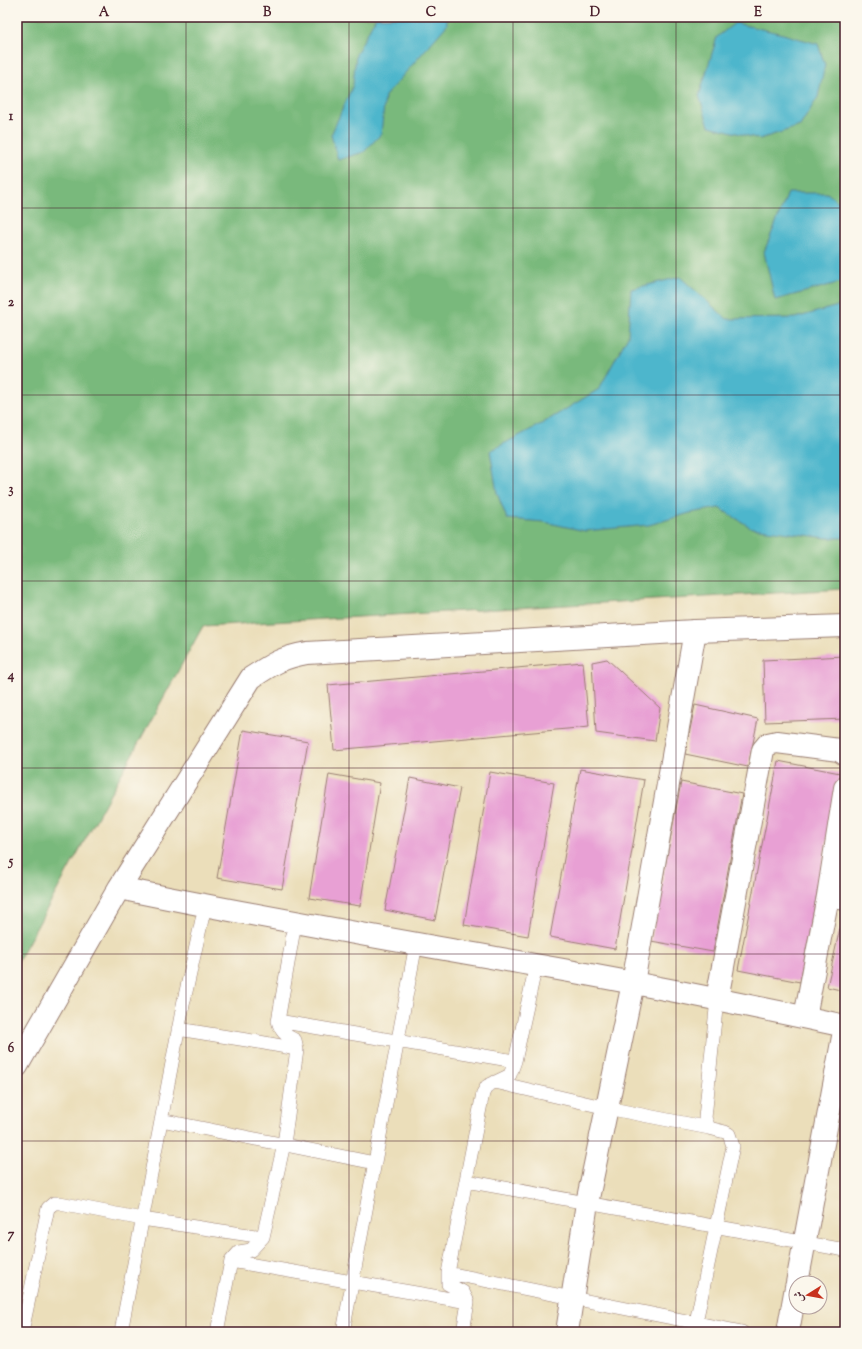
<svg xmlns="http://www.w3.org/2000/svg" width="862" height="1349" viewBox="0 0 862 1349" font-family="'Sorts Mill Goudy',Amiri,serif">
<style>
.forest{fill:#79b97b;stroke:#626c53}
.water{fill:#4eb6cc;stroke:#4c6a7c}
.building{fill:#e8a0d4}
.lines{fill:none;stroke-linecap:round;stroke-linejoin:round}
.service-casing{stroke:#9a7e72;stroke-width:14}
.minor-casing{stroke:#9a7e72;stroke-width:24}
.tertiary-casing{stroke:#9a7e72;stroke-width:24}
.service{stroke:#fff;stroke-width:13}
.minor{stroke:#fff;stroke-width:22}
.tertiary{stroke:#fff;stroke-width:22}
.grid{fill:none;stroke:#4a1f2b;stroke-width:1;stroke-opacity:0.55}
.neatline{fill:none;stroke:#4a1f2b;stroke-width:1.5}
.grid-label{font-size:13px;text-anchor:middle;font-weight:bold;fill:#4a1f2b}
</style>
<rect width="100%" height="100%" fill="#fbf7ec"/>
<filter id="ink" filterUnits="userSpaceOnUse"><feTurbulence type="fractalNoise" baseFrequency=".025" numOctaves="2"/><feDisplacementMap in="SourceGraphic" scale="8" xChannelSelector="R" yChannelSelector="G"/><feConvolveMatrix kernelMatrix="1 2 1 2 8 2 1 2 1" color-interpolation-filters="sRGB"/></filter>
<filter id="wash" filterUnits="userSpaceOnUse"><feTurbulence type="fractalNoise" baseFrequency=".012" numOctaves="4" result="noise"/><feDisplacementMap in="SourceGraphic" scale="16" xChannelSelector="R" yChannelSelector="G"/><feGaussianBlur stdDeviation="0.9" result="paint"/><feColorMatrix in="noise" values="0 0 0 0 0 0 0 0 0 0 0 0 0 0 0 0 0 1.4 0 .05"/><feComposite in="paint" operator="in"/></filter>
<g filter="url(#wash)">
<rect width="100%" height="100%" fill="#ebdeba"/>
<!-- forest -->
<path class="forest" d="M17,17H845V589L203,626L17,963Z"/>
<!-- water -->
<path class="water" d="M376,17H447V25L385,96L381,134L364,152L338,160L331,135L353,85L356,54Z
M735,23L783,34L818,44L825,65L818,97L800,126L760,139L709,126L699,96L717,37Z
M788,193H827L845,207V281L775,300L764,252Z
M680,277L727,319L795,318L845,304V538H827L752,528L719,508L690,513L649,525L585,531L544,522L507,519L497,493L490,451L543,423L599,389L628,336L631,289Z"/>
<g id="blocks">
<!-- building -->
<path class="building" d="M845,656V719L765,722L763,660Z
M607,659L660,708L655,741L596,733L592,662Z
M583,662L589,727L334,750L328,685Z
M695,705L758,719L748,767L685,754Z
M243,730L308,741L282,889L217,878Z
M778,761L840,773L800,982L738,970Z
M580,769L644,780L615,949L550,937Z
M490,772L554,783L528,936L464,925Z
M329,774L380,783L360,906L309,898Z
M410,778L460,788L435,920L385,910Z
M681,782L742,794L713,952L651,941Z
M840,928L845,929V991L827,987Z"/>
</g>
</g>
<g filter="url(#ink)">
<use href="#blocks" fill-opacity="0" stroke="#9a7e72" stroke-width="1"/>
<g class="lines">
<defs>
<path id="service" d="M278,1021L515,1061
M178,1029L259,1042L297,1049
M495,1082L607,1108L709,1128
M161,1120L375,1163
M466,1181L845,1250
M231,1261L468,1302
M448,1273L742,1332
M696,1322L733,1146L729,1134L725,1132L709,1128L705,1118L717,999
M22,1332L48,1208L54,1203H60L142,1219L263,1237
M121,1332L183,1005L205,906
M217,1332L231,1261L239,1252L251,1250L263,1237L284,1144L297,1049L295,1040C285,1035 281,1032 278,1021L295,923
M343,1332L416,944
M463,1332L468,1302L463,1292L448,1284V1273L483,1093L487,1086L510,1075L515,1061L536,965"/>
<path id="minor" d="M828,896L845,788
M717,999L763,750L768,744L777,742L839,750L845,754
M805,1017L828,896L845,899
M797,1283L845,1026
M567,1332L587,1203L633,983L695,631
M788,1332L796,1287"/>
<path id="tertiary" d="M119,888C257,917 396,940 535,965C639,983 742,1004 845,1026
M17,1066L119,888L251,678C272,664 283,657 307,653L695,631L845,626"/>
</defs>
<!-- service casing -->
<use href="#service" class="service-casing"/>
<!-- minor casing -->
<use href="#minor" class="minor-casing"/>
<!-- tertiary casing -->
<use href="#tertiary" class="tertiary-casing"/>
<!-- service -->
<use href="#service" class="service"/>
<!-- minor -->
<use href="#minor" class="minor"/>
<!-- tertiary -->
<use href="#tertiary" class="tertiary"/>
</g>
</g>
<!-- grid -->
<path class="grid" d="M186,17V1332M349,17V1332M513,17V1332M676,17V1332M17,208H845M17,395H845M17,581H845M17,768H845M17,954H845M17,1141H845"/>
<!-- margin -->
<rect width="862" height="1349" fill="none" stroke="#fbf7ec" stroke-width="44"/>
<!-- north arrow -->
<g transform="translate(808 1295) rotate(259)"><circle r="19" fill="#fbf7ec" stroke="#b4a19f"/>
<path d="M0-3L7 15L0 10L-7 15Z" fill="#c8321e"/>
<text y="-6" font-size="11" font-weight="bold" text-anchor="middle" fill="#4a1f2b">ش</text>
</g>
<rect x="22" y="22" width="818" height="1305" class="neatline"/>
<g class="grid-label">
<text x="104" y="16">A</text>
<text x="267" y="16">B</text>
<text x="431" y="16">C</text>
<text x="595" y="16">D</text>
<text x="758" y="16">E</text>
<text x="11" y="120">1</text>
<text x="11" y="306">2</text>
<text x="11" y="493">3</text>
<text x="11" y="679">4</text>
<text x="11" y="865">5</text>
<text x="11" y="1052">6</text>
<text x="11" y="1238">7</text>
</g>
</svg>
